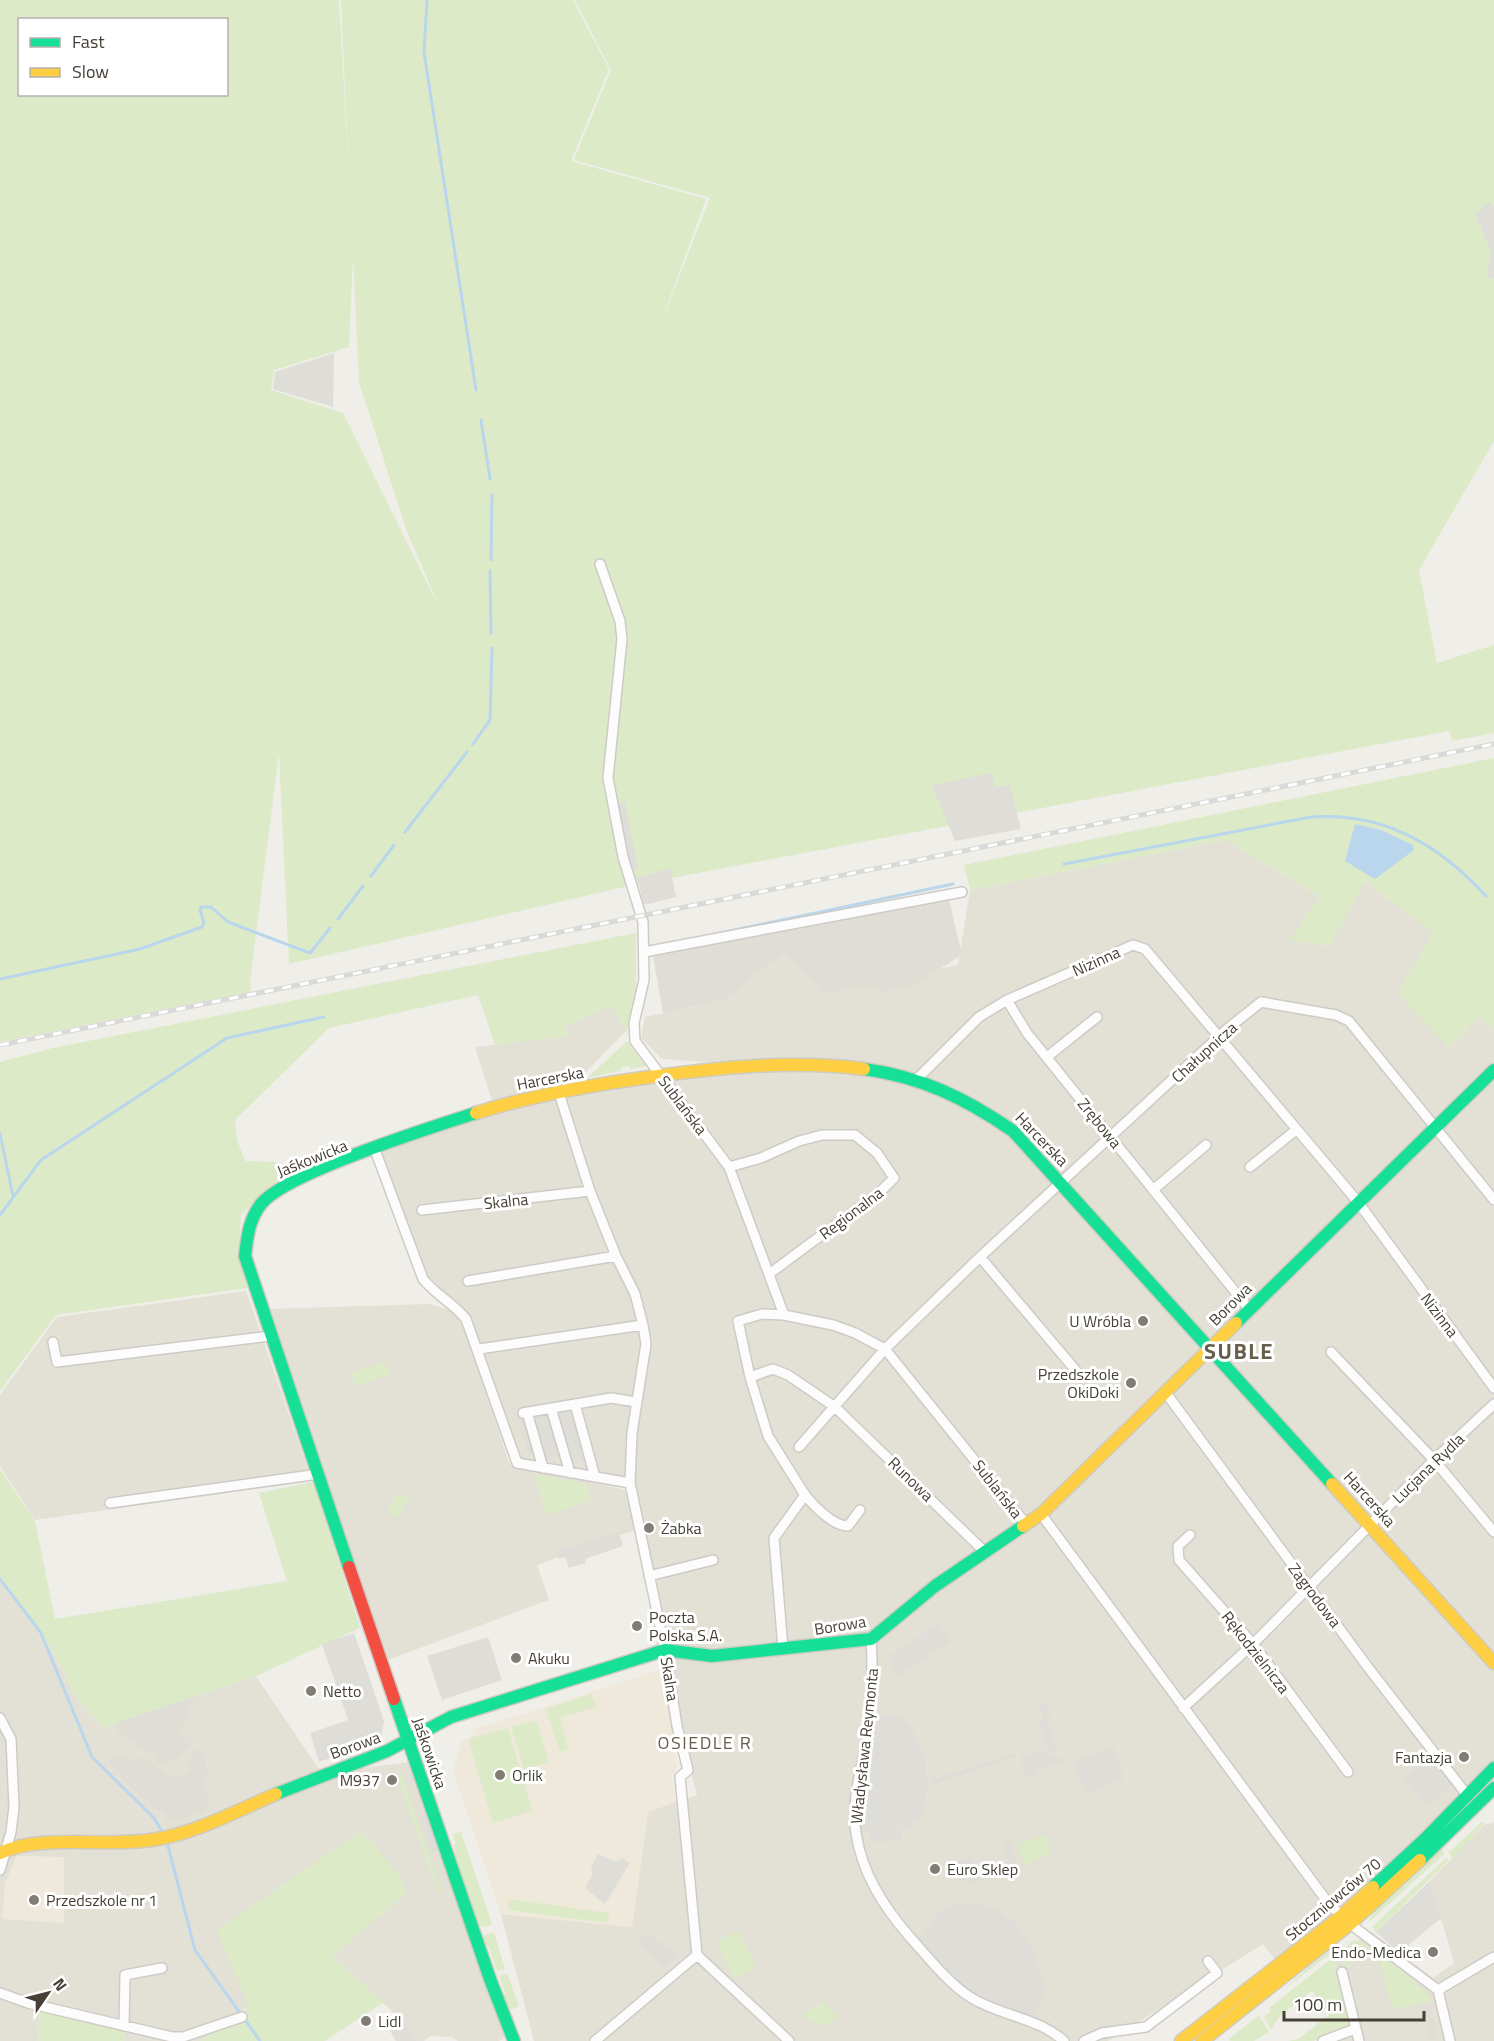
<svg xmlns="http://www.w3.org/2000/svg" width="1494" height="2041" viewBox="0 0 1494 2041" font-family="'Titillium Web',sans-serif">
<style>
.residential{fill:#e3e0d6}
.industrial{fill:#e0ddd6}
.education{fill:#eee9da}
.green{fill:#dceac8;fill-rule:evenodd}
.parking{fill:#dfddd8}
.water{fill:#b9d6ed}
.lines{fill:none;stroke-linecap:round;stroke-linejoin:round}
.stream{stroke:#b9d6ed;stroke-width:3}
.street-casing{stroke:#cecbc6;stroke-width:12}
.fast-casing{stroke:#cecbc0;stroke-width:15}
.slow-casing{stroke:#cecbc0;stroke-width:15}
.jam-casing{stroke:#cecbc0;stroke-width:15}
.street{stroke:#fdfcfc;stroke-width:9}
.fast{stroke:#16e098;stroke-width:12}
.slow{stroke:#ffcf43;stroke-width:12}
.jam{stroke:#f24e42;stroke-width:12}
.rail-casing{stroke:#d9d9d8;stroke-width:5}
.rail{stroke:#fff;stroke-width:3;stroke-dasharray:9;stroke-linecap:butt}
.poi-dot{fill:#817c74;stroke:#fff;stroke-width:2}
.labels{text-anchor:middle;stroke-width:6;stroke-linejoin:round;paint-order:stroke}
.street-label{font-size:16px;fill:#453f35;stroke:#fff}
.poi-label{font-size:16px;fill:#453f35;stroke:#fff;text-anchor:start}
.neighbourhood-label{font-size:18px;letter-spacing:1.5px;fill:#685e4c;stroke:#fff}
.district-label{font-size:22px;font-weight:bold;letter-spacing:1.5px;fill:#685e4c;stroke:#fff}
</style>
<rect width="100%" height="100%" fill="#f0eee8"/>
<!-- residential -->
<path class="residential" d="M1226,840L1320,897L1290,940L1330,946L1364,881L1434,933L1398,993L1449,1048L1479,1016L1494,1031V1763L1404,1859L1279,1965L1263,1944L1108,2041H534L501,1914L632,1927L648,1811L697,1795L678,1722L627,1480L519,1462L475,1328L466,1312L428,1276L381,1153L515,1101L734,1064L662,1059L641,1038L645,1017L725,1000L785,952L821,993L958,965L970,890Z
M611,1006L627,1030L582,1076L493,1104L475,1047L567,1036L564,1026Z
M246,1291L312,1481L35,1520L0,1466V1395L57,1317Z
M430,1304L452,1311L465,1327L509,1463L625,1490L635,1530L537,1565L549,1600L385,1661L265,1309Z
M0,1581L52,1650L79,1702L104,1727L256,1676L322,1774L416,1761L453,1888L505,2037L499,2041H458L452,2037L430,2036L424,2041H417L404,2022L332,1957L406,1893L200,2041H125L124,2025L40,2004L38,2041H0Z
M1494,1822V2041H1334L1351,2034L1334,1959L1370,1931L1433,1978L1454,1963L1430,1881L1484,1825Z"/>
<!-- industrial -->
<path class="industrial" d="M948,895L962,955L914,985L885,992L869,986L821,993L785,952L725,1000L663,1013L652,950Z
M222,1674L190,1706L181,1731L194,1743L177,1760L160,1764L151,1753L119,1734L111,1706Z
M196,1748L203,1753L208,1775L203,1788L210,1794L206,1801L209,1805L204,1812L167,1822L164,1814L132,1789L108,1762L121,1755L129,1756L135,1762L142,1756L171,1778L190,1771L187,1764Z
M1429,2005L1438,2038L1430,2040L1421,2007Z"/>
<!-- education -->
<path class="education" d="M663,1669L677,1768L672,1777L676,1802L648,1812L632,1927L501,1914L453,1771L461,1742L474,1734L472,1730Z
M16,1856L64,1857V1923L2,1919L5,1884Z"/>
<!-- green -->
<path class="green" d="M0,0H339L349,177L341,0H573L609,69L571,161L706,199L656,336L710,198L574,160L611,70L575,0H1494V441L1419,570L1437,663L1494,645V733L1452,741L1449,731L624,887L289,964L279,753L250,981L251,992L0,1042ZM20,20H226V94H20ZM353,257L359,382L406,529L441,611L343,413L271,390L274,370L349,347Z
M1494,758V1031L1479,1016L1449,1048L1397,993L1433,933L1365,881L1330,946L1289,940L1320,897L1226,840L970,890L964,865Z
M636,933V998L627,1030L611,1006L564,1026L568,1036L495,1045L478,995L329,1028L235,1120L237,1140L245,1161L276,1162L281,1177L241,1215L239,1252L247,1288L56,1315L0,1391V1062L53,1048Z
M627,1041L646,1066L630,1069V1066L621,1067V1071L587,1078Z
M1071,1182L1155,1274L1152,1276L1073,1188Z
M385,1362L390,1375L356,1386L351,1373Z
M0,1469L35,1521L55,1619L287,1581L259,1493L313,1482L360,1628L256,1676L104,1727L79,1702L52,1649L0,1576Z
M534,1474L587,1484L590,1501L546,1515Z
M399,1492L410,1499L397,1518L387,1511Z
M591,1694L596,1707L560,1718L568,1749L560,1752L546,1709Z
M536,1720L549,1762L524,1769L511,1727Z
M508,1728L532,1811L493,1823L468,1739Z
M400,1774L402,1775L442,1892H438L398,1779Z
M1482,1822L1485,1823L1452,1859L1449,1852Z
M361,1831L399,1873L406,1893L332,1957L384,2002L325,2041H200L249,2007L217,1930Z
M461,1832L492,1924L484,1927L476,1923L457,1866L454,1844L456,1843L453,1834Z
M1045,1835L1052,1853L1024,1865L1018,1844Z
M1441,1848L1444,1854L1369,1922L1372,1912Z
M1446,1858L1448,1861L1376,1932L1372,1927Z
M509,1899L609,1913L608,1923L508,1910Z
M739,1931L756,1968L734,1978L716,1941Z
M494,1932L505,1969L497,1971L489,1947L483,1942L485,1935Z
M1354,1940C1371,1943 1424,1985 1432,2001L1392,2009L1379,1957L1371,1951L1344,1965L1347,1982H1345L1339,1953Z
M1331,1947L1334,1951L1283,1990Z
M1332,1958L1334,1959L1351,2028L1313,2041H1288L1298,2039L1330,2014L1312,1991L1280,2016L1271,2029L1264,2017L1271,2011L1269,2008Z
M507,1973L519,2006L509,2011L503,1999L505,1993L499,1976Z
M825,2001L838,2017L825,2026L806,2020L802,2014Z
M40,2010L125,2030V2041H38Z
M1259,2015L1269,2032L1254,2041H1230L1229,2039Z"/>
<!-- parking -->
<path class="parking" d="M1489,202L1494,207V279L1487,278L1491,251L1475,214Z
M334,353L333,407L273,389L275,372Z
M991,773L995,787L1010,785L1021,829L955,841L932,785Z
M625,802L638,869L631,870L625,850L617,803Z
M670,868L676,897L644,905L637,878Z
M578,1411L591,1463L529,1454L518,1416Z
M619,1532L623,1546L585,1559L586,1563L569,1568L565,1557L558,1559L556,1552Z
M938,1624L950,1641L896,1677L889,1656Z
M354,1633L384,1721L380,1741L319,1762L310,1733L348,1720L322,1644Z
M488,1637L502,1680L442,1700L427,1656Z
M1045,1701L1051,1716L1046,1718L1057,1751L1050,1753L1039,1721L1044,1718L1039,1704Z
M874,1716H899L914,1732L925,1759L928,1787L921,1818L909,1828L892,1831H902V1841L870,1842V1833L886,1831H856Z
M1113,1746L1124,1779L1086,1794L1073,1762Z
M1043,1749L1048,1757H1060L1062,1762L1036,1772L1037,1775L1027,1778L1020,1757Z
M1014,1753L1015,1756L933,1785L931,1780Z
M1430,1756L1457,1786L1454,1789L1451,1786L1428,1807L1403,1781Z
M428,1812L440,1850L432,1853L419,1815Z
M1010,1840L1017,1869L1009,1873L1002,1842Z
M598,1854L616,1862L622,1858L630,1863L605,1904L585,1888L593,1874L591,1867Z
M971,1858L974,1866L979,1864L984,1875L973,1884L968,1880L960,1882L953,1863Z
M1430,1881L1441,1918L1399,1953L1376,1932Z
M975,1903L996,1909L1015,1923L1033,1950L1045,1985L1043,2001L1030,2020L970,1997L916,1943L937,1914L955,1904Z
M646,1933L679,1955L664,1969L637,1941Z
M404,2022L417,2041H396L390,2031Z"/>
<!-- water -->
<path class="water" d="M1355,824L1381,830L1413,845L1414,850L1375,879L1345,861Z"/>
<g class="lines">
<!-- stream -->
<path class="stream" d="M427,0L424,52L476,390
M481,420L490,479
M491,560L492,495
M490,571L491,633
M473,744L490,720L492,648
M405,832L467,752
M1064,864L1311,817C1384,812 1438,844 1486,896
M371,876L394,845
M338,919L363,886
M711,935L953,884
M0,979L140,949L202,927L204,923L200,910L201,907H211L228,922L310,953L330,928
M0,1134L13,1196
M0,1215L41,1160L227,1038L324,1017
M0,1579L41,1633L92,1757L154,1818L165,1836
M167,1842L195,1950L260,2041"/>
<defs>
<path id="street" d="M600,564L620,621L622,639L608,778L623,857L643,922L644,980L634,1023L635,1041L729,1167L784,1315L833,1325L855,1333L885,1349L1026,1524
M644,952L962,892
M1007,1000L1027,1033L1249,1309
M1047,1057L1097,1017
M917,1079L979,1017L1007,1000L1133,945L1145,949L1358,1202L1494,1388
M559,1093L590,1191L616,1256L635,1294L643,1325L646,1344L632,1433L630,1483L665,1650L677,1726L688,1770L680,1777L697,1955L789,2041
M375,1150L423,1279C436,1295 453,1303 466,1319L517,1463L630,1483
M729,1167L761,1158L799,1141L822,1135H855L877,1153L894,1178L881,1191L769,1274
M1250,1167L1296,1130
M1153,1190L1206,1145
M422,1210L590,1191
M980,1257L1083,1379
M468,1281L616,1256
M53,1342L57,1362L270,1336
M479,1349L643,1325
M1331,1352L1434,1460L1494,1532
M750,1377L773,1369L788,1375L835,1407L985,1552
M1166,1393L1367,1666L1467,1795
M575,1404L595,1477
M551,1408L570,1473
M527,1412L543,1468
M523,1413L611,1398L636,1402
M799,1447L885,1349L980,1257L1226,1030L1261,1002L1336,1015L1349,1021L1494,1200
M805,1495C814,1506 833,1526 848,1526L860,1510
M110,1503L319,1474
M1041,1514L1329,1904L1350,1924L1438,1990L1450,2041
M1190,1535L1178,1546L1179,1560L1253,1644L1348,1772
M649,1576L713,1560
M871,1639C873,1667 872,1697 869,1725C865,1759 850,1798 856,1833C862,1873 883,1906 909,1936C926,1955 949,1984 970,1997C1000,2016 1037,2017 1064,2041
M783,1649L774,1538L805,1495L768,1436L750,1377L738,1321L762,1314L784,1315
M1183,1708L1253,1644L1434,1460L1494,1404
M0,1718L11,1739L14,1807L11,1832L0,1870
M1342,1972L1359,2041
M1438,1990L1494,1957
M0,1993L28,2003L172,2037H183L242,2017
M124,2026L125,1975L162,1968
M595,2041L697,1955
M1084,2041L1102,2033L1146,2027L1217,1973L1208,1961
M1323,2041L1355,2029"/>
<path id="fast" d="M864,1069C922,1077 965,1098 1013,1131L1332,1484
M1236,1323L1494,1070
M349,1567L245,1256C247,1238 249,1219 261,1204C286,1173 432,1127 476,1113
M394,1699L490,1979L514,2041
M276,1794L387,1751L451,1717L665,1650L712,1656L871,1639L935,1586L1023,1526
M1420,1860L1494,1788
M1373,1887L1425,1839L1494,1768"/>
<path id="slow" d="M476,1113C533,1095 591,1085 650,1077C721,1067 792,1060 864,1069
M1332,1484L1494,1663
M1023,1526L1041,1514L1236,1323
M0,1853C39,1834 106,1847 151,1840C195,1834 236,1811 276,1794
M1181,2041L1341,1916L1373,1887
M1202,2041L1350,1924L1420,1860"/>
<path id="jam" d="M349,1567L394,1699"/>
</defs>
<!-- street casing -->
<use href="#street" class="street-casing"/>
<!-- fast casing -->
<use href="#fast" class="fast-casing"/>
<!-- slow casing -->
<use href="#slow" class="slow-casing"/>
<!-- jam casing -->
<use href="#jam" class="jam-casing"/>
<!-- street -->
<use href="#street" class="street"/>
<!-- fast -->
<use href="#fast" class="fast"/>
<!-- slow -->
<use href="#slow" class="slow"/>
<!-- jam -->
<use href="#jam" class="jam"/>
<defs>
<path id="rail" d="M0,1045L1494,744"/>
</defs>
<!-- rail casing -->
<use href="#rail" class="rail-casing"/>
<!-- rail -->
<use href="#rail" class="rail"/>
</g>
<!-- markers -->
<g class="poi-dot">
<circle cx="1143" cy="1321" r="6"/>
<circle cx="1131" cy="1383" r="6"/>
<circle cx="649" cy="1528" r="6"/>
<circle cx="637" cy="1626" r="6"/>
<circle cx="516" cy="1658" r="6"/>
<circle cx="311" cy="1691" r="6"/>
<circle cx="1464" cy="1757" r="6"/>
<circle cx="500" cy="1775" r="6"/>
<circle cx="392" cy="1780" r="6"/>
<circle cx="935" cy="1869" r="6"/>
<circle cx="34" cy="1900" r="6"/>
<circle cx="1433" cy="1952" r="6"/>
<circle cx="366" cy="2021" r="6"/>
</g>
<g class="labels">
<!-- street labels -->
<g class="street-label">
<text transform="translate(1096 961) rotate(-24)" y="6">Nizinna</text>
<text transform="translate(1204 1052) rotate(-42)" y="6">Chałupnicza</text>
<text transform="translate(550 1078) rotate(-11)" y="6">Harcerska</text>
<text transform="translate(683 1105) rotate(53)" y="6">Sublańska</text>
<text transform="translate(1100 1123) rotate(51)" y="6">Zrębowa</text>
<text transform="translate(1042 1139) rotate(46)" y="6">Harcerska</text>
<text transform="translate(312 1158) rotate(-22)" y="6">Jaśkowicka</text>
<text transform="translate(506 1201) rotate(-6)" y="6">Skalna</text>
<text transform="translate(851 1213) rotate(-37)" y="6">Regionalna</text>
<text transform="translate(1230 1304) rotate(-45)" y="6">Borowa</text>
<text transform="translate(1440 1315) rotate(53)" y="6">Nizinna</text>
<text transform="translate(1428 1468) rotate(-44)" y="6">Lucjana Rydla</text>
<text transform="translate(911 1479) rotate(44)" y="6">Runowa</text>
<text transform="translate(998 1489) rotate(52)" y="6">Sublańska</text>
<text transform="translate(1370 1499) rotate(48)" y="6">Harcerska</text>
<text transform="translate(1315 1595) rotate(53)" y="6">Zagrodowa</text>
<text transform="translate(840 1625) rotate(-9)" y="6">Borowa</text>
<text transform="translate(1256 1652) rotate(52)" y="6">Rękodzielnicza</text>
<text transform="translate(670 1679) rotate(81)" y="6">Skalna</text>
<text transform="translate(355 1745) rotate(-20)" y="6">Borowa</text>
<text transform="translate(864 1746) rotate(-84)" y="6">Władysława Reymonta</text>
<text transform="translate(430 1753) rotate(71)" y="6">Jaśkowicka</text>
<text transform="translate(1333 1899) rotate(-40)" y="6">Stoczniowców 70</text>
</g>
<!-- poi labels -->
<g class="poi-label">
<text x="1131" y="1327" text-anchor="end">U Wróbla</text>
<text x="1119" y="1380" text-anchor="end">Przedszkole<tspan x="1119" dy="18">OkiDoki</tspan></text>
<text x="661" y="1534">Żabka</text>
<text x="649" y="1623">Poczta<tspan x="649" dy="18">Polska S.A.</tspan></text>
<text x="528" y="1664">Akuku</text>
<text x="323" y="1697">Netto</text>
<text x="1452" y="1763" text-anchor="end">Fantazja</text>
<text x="512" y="1781">Orlik</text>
<text x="380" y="1786" text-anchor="end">M937</text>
<text x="947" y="1875">Euro Sklep</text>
<text x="46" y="1906">Przedszkole nr 1</text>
<text x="1421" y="1958" text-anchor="end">Endo-Medica</text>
<text x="378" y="2027">Lidl</text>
</g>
<!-- neighbourhood labels -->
<g class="neighbourhood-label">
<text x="705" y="1749">OSIEDLE R</text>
</g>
<!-- district labels -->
<g class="district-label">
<text x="1239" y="1359">SUBLE</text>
</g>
</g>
<!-- legend -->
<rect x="18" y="18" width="210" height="78" fill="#ffffff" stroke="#b5b2ae" stroke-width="1.5"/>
<rect x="30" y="38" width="30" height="9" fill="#16e098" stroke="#b5b2ae" stroke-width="1.5"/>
<text x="72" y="48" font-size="18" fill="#453f35">Fast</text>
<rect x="30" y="68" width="30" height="9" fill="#ffcf43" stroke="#b5b2ae" stroke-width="1.5"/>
<text x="72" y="78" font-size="18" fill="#453f35">Slow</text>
<!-- north arrow -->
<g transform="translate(48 1993) rotate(55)" stroke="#ffffff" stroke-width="4.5" paint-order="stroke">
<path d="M0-4.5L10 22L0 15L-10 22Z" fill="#453f35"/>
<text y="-9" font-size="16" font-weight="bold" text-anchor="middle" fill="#453f35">N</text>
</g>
<!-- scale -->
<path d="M1284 2011v9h140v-9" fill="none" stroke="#453f35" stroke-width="3"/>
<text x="1293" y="2011" font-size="18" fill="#453f35" stroke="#ffffff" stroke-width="4.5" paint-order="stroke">100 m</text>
</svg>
